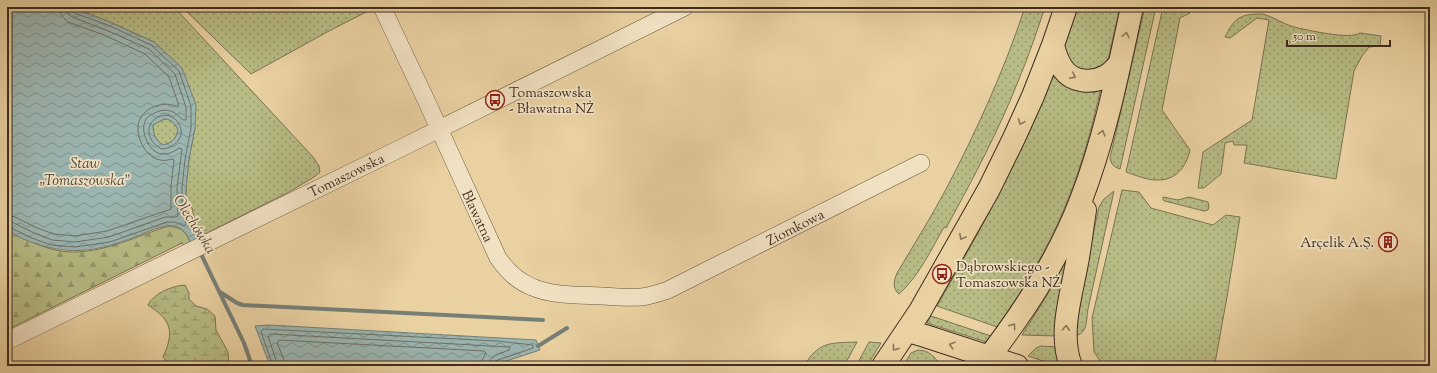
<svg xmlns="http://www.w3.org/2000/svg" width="1437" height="373" viewBox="0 0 1437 373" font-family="'Sorts Mill Goudy',serif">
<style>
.grass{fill:url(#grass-dots);stroke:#7b7451}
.forest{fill:url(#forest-firs);stroke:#7b7451}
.wetland{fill:url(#wetland-marsh);stroke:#7b7451}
.water{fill:url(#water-waves);stroke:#767f76;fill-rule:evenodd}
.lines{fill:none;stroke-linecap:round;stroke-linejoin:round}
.shore{stroke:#6d7167;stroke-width:1}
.stream{stroke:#767f76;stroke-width:4}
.minor-casing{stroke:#6a563f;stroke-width:18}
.major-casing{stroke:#3f2d1e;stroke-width:24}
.minor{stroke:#f1e1c3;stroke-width:17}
.major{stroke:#ead1a2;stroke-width:22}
.oneway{stroke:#8c7759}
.labels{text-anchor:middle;stroke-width:3.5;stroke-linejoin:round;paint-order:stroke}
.poi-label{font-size:14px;fill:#3f2d1e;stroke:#f1e1c3;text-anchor:start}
.street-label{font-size:14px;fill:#3f2d1e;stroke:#f1e1c3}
.water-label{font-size:15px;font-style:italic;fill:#51483b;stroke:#f1e1c3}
</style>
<defs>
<pattern id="grass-dots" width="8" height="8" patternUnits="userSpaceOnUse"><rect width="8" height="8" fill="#b7bb84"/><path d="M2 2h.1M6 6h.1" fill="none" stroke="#96986b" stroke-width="1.8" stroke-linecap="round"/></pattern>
<pattern id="forest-firs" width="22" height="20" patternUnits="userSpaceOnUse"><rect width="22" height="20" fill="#b7bb84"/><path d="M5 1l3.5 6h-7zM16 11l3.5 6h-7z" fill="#96986b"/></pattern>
<pattern id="wetland-marsh" width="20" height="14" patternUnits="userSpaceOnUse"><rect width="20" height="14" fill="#b7bb84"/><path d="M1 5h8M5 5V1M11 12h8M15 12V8" fill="none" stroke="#96986b"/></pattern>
<pattern id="water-waves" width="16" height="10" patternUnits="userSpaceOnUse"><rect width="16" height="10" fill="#9bb5b0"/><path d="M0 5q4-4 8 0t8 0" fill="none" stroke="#80948f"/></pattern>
</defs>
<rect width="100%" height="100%" fill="#ead1a2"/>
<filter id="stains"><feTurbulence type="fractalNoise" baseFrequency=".005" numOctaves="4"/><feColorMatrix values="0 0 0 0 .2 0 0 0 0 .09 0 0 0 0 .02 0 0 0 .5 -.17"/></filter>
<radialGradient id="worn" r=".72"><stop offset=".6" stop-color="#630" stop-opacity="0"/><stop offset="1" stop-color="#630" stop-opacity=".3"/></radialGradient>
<!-- grass -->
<path class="grass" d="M64,7H174L313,157L319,166L320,172L314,177L289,192L203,235L195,220L191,205L186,206V188L189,159L195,128L182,68L154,42L110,22L79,10Z
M182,7H374V8L329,31L251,74Z
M1025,7H1045C1037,31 1029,55 1019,79C999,130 973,179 946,228L944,227C931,250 919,276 899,294C892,289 894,280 897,273C913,246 930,219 945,191C976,132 1004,71 1025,7Z
M1078,7H1120L1108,60C1099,71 1080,75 1070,63C1067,59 1066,52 1064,48Z
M1145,7H1156L1120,169C1114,167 1111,164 1110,158Z
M1163,7H1186L1190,13L1180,18L1162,110L1190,150C1186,167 1176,181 1156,180C1147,180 1135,175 1126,172Z
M1263,14C1274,17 1283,24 1294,27C1307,30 1350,40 1360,33L1381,36L1380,46L1369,47L1362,56L1354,71L1336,179L1244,163L1247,145H1234L1233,141L1225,143L1221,174L1204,188H1198L1203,152L1252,120L1269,20L1257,18L1230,38L1225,37C1235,17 1240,14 1263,14Z
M1054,74C1069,93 1079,88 1101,88C1092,127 1082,165 1067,202C1049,247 1025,288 997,327L937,306C980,231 1022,155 1054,74Z
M164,119C171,119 175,123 178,130C176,139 172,143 163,145C155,140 153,134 153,125Z
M1122,190L1139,192L1151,208L1213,225L1226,215L1240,217L1227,297L1215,363L1222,366H1106L1101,362L1094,352L1092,318Z
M1114,191L1088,309C1086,321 1088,334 1074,336L1077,307L1099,207L1104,199Z
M1163,197L1178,200L1189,197L1208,202L1209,207L1208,210L1204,211L1165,201L1163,200Z
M1066,263L1057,336L1022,335L1046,297L1064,264Z
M931,316L991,336L986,342L927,323Z
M857,342L844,366H804C819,341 831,343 857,342Z
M869,342L881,343L867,366H856Z
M1041,346L1057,347L1063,366H1058L1028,356L1036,348Z
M918,350C929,350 935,357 941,366H903L911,353Z"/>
<!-- forest -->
<path class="forest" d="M168,226C180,227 186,231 190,242L184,246L182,243L7,330V229L10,232C23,238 37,245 51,249C91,260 131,238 168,226Z"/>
<!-- wetland -->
<path class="wetland" d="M185,285L189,293V299L196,306L207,309L215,316L216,330L228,352L229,366H168V363L163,357C175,331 171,320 148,305C154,293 172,286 185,285Z"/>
<!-- water -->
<path class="water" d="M7,7H64L79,10L110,22L154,42L182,68L196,105L195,128L189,159L186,188V206L187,215L197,239L190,242C187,232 179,224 167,226C157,227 145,233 135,237C101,250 73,256 37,244C27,241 14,236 7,228ZM164,119C171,119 175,123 178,130C176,139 172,143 163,145C155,140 153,134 153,125Z
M269,325L536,340L540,350L491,366H270L255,326Z"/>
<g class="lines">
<!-- shore -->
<path class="shore" d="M169,115C189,125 183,147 162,149C143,140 144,115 169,115Z
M7,215L15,217L37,228L54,234L75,236L107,231L171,209V187L174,160L172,159C168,160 164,161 160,160C144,157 132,131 141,117C144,112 150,108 156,106C163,104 170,103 177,107L179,106L169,77L145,54L104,35L68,22L61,15L60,7
M7,221L12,222L34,233L52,240L75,242L109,237L165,217H176L178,216L177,188L182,149L179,148C175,151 168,155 162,154C149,153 139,130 146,119C149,115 155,113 159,111C170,108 176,113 183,120H186V107L175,74L149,49L106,30L72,17L67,13L66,7
M7,226L32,238L51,245L75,247L110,242L167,222H175L184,226L186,224L182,207V188L185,159L191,128V106L179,71L151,45L108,25L74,13L71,10V7
M273,366L261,332L263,329L497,341L533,345V348L495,361L493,363V366
M278,366L268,336L270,334L510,347L509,350C500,354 489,355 488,366
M284,366V360L277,343L279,340L484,351L486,353L482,360V366"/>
<!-- stream -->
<path class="stream" d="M200,252L244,343L252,366
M220,292L237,303L243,305L543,320
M538,346L567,328"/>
<defs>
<path id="minor" d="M382,7L426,100L498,258C507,271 517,281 532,287C553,296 579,295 602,296C615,297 628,298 641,297C651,296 659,293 668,290L921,163
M7,341L397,150L685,7"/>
<path id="major" d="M1053,45C1055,54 1057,61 1063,69C1072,82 1092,84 1106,76C1111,73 1116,68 1120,63
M908,331L925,336L1017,366
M883,366L920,311L989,189L1014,138L1033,96L1053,45L1066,7
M982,366C1022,315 1058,261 1081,200C1105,138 1118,72 1132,7
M1071,366C1059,335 1070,300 1076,268C1080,249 1082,229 1085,210"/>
</defs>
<!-- minor casing -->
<use href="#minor" class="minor-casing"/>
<!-- major casing -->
<use href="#major" class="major-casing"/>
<!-- minor -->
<use href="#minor" class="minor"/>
<!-- major -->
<use href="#major" class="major"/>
</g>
<!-- one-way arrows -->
<defs><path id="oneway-chevron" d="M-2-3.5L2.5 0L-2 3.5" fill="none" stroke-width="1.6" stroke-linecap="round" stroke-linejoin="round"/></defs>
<g class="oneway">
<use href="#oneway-chevron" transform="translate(1126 35) rotate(-77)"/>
<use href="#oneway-chevron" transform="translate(1073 76) rotate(26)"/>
<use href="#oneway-chevron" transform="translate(1021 122) rotate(114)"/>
<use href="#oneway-chevron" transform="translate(1102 133) rotate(-75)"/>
<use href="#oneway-chevron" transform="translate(962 237) rotate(119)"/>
<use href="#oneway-chevron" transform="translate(1013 326) rotate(-55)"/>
<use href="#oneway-chevron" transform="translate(1066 328) rotate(-87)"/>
<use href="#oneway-chevron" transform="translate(952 345) rotate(-162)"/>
<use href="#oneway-chevron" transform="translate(895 348) rotate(126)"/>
</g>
<!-- icons -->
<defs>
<symbol id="bus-ring" viewBox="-11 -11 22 22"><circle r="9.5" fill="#f1e1c3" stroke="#8f2418" stroke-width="1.5"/><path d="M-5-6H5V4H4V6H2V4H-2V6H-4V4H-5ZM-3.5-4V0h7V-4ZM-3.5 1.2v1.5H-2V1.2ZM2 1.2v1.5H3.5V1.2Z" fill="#8f2418"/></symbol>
<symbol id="building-ring" viewBox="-11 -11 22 22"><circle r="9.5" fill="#f1e1c3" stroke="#8f2418" stroke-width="1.5"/><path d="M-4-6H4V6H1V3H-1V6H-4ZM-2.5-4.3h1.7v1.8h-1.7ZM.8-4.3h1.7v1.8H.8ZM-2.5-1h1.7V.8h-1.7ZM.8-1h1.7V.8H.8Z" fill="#8f2418"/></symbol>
</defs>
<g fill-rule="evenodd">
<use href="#bus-ring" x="484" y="89" width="22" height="22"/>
<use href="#building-ring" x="1377" y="231" width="22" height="22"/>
<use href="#bus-ring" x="931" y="263" width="22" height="22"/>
</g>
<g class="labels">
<!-- poi labels -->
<g class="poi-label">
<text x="509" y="97">Tomaszowska<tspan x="509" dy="16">- Bławatna NŻ</tspan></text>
<text x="1374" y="247" text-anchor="end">Arçelik A.Ş.</text>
<text x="956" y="271">Dąbrowskiego -<tspan x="956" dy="16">Tomaszowska NŻ</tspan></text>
</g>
<!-- street labels -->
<g class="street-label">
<text transform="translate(346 175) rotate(-26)" y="5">Tomaszowska</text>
<text transform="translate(478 216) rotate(65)" y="5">Bławatna</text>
<text transform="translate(795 227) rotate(-27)" y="5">Ziomkowa</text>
</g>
<!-- water labels -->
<g class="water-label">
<text x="85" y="168">Staw<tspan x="85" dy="17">„Tomaszowska”</tspan></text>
<text transform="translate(195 224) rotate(58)" y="5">Olechówka</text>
</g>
</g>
<!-- margin -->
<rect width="1437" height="373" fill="none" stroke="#ead1a2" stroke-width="24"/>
<rect x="8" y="8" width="1421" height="357" fill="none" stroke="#3f2d1e" stroke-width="2"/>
<rect x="12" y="12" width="1413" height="349" fill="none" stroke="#3f2d1e"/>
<!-- scale -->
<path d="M1287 40v6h103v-6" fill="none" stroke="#3f2d1e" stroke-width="2"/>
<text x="1293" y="40" font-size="12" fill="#3f2d1e" stroke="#f1e1c3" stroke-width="3" paint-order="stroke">50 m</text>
<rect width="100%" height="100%" filter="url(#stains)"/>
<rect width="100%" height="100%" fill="url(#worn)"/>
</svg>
